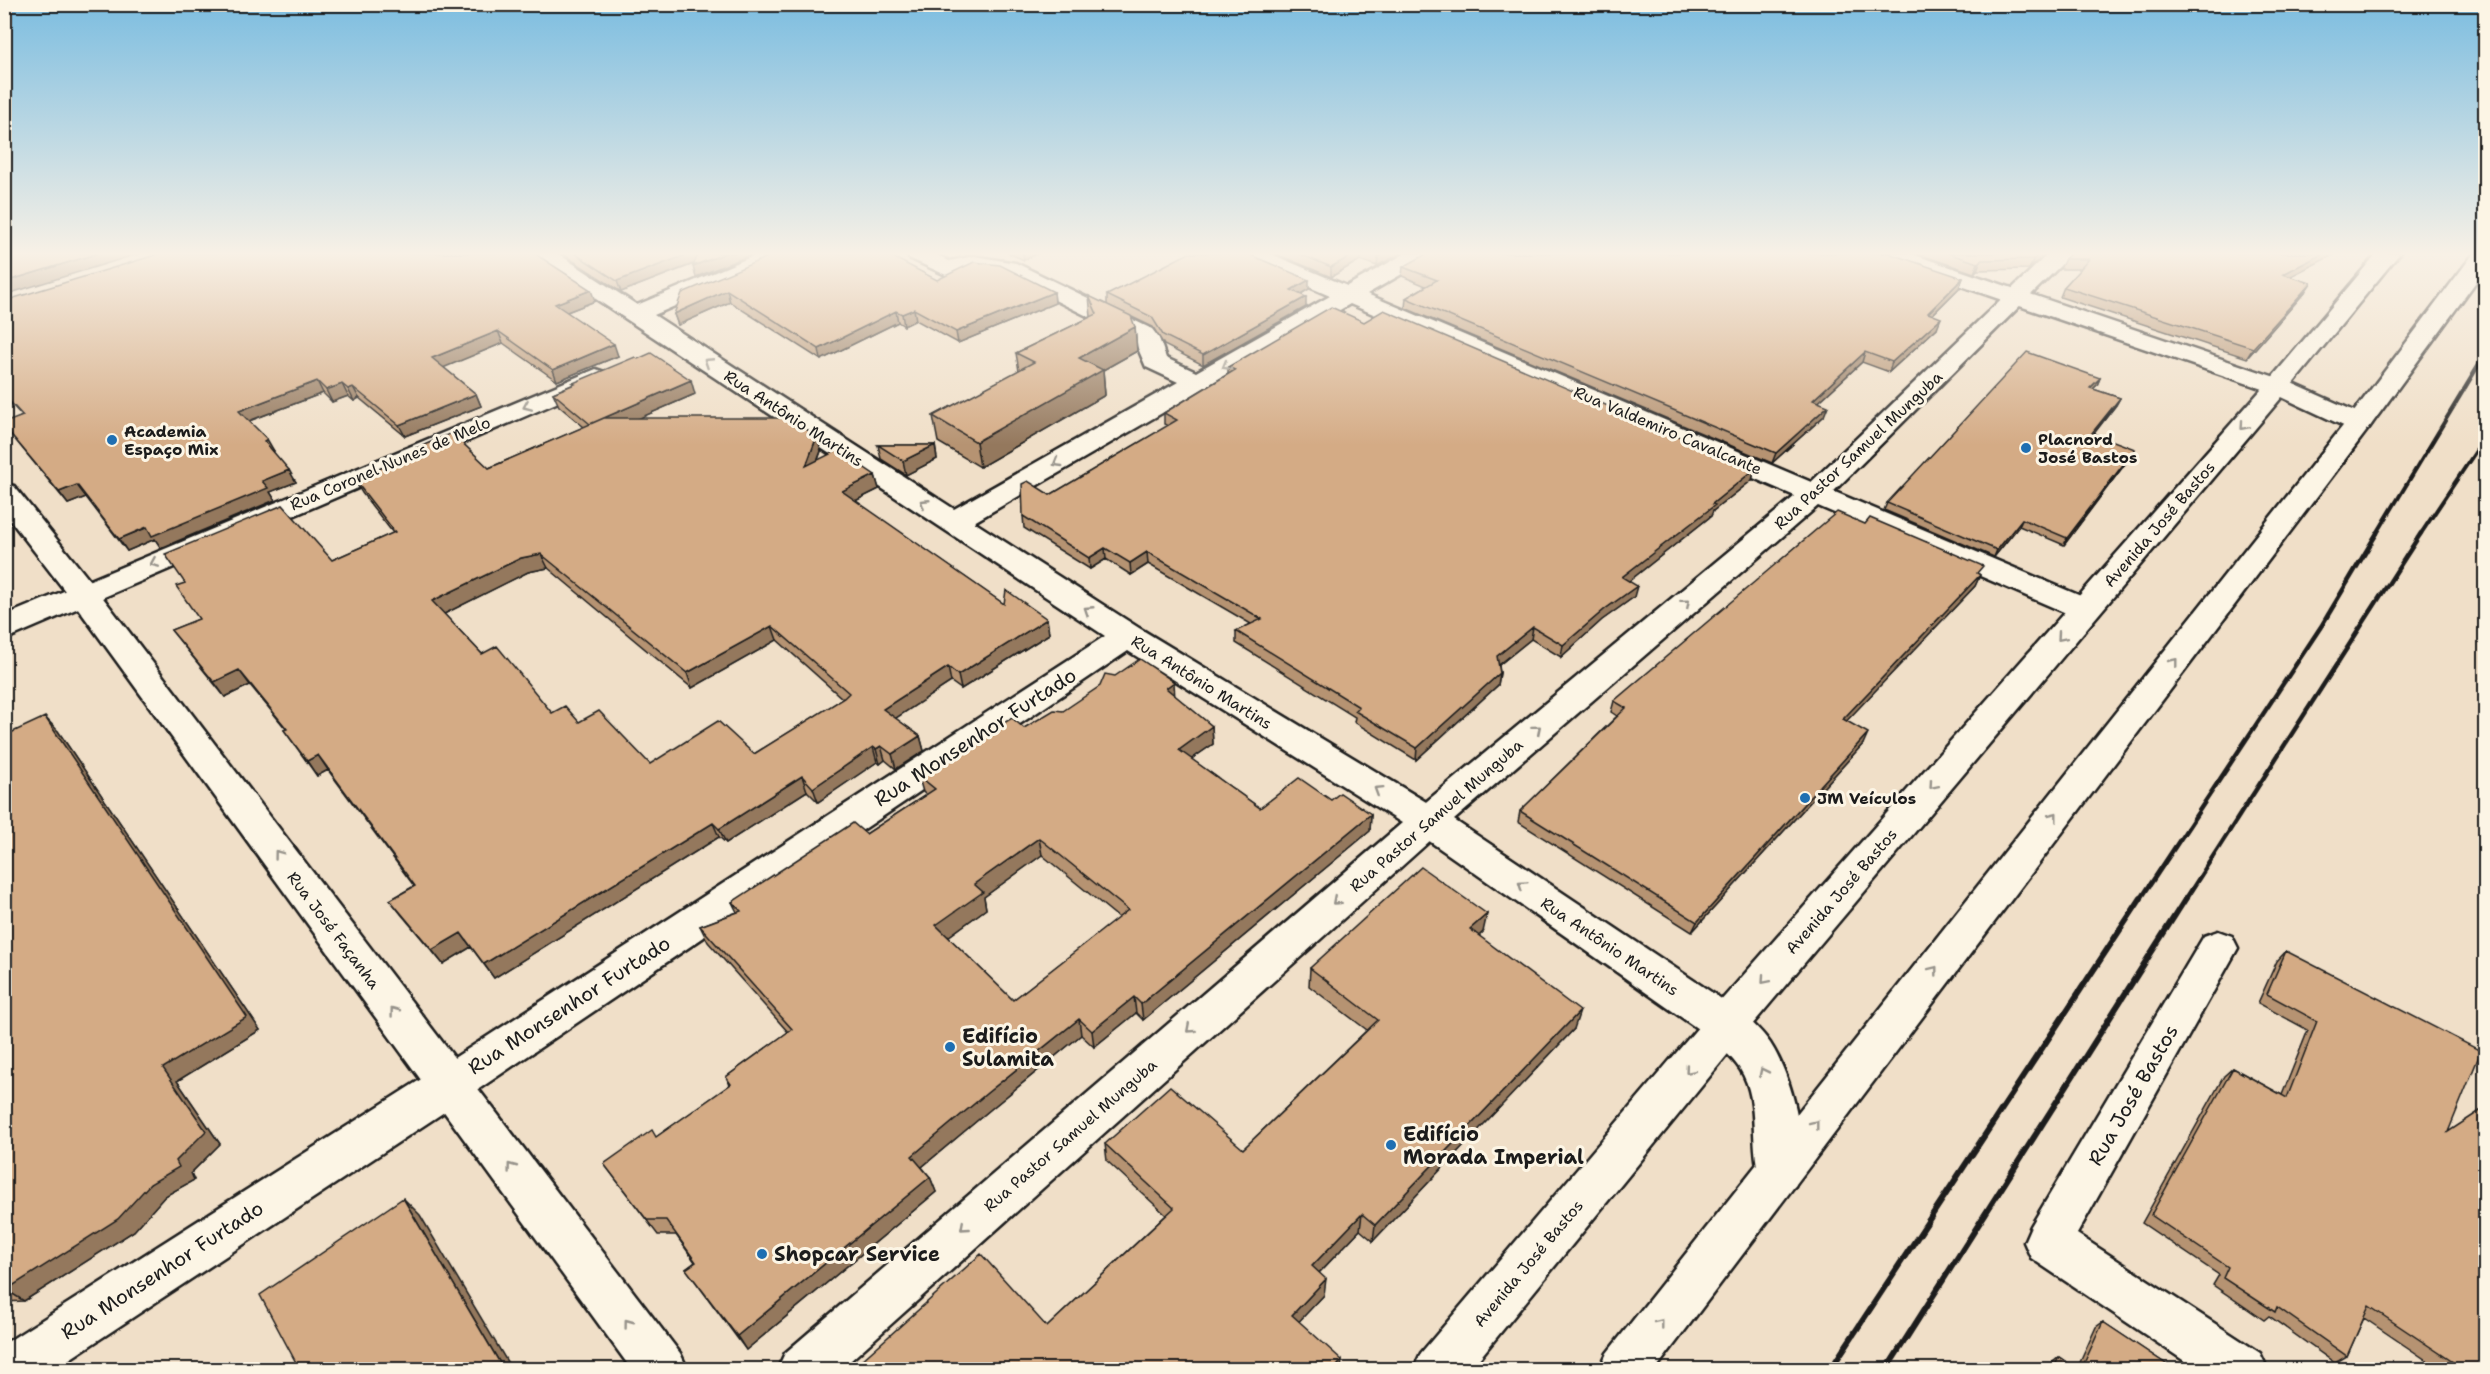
<svg xmlns="http://www.w3.org/2000/svg" width="2490" height="1374" viewBox="0 0 2490 1374" font-family="'Shantell Sans',sans-serif">
<style>
.lines{fill:none;stroke-linecap:round;stroke-linejoin:round}
.street-casing{stroke:#1c1c1c;stroke-width:5}
.secondary-casing{stroke:#1c1c1c;stroke-width:5}
.primary-casing{stroke:#1c1c1c;stroke-width:5}
.street{fill:#fcf5e5;fill-rule:evenodd}
.secondary{fill:#fcf5e5;fill-rule:evenodd}
.primary{fill:#fcf5e5;fill-rule:evenodd}
.rail-far2{stroke:#1c1c1c;stroke-width:4}
.rail-far1{stroke:#1c1c1c;stroke-width:4.5}
.rail{stroke:#1c1c1c;stroke-width:6}
.wall{fill:#b69372;stroke:#1c1c1c;stroke-width:1.5;fill-rule:evenodd}
.shaded-wall{fill:#94785d;stroke:#1c1c1c;stroke-width:1.5}
.building{fill:#d4ab85;stroke:#1c1c1c;stroke-width:1.5;fill-rule:evenodd}
.oneway{stroke:#97938b}
.poi-dot{fill:#1f6fb2;stroke:#fcf5e5;stroke-width:2}
.labels{text-anchor:middle;stroke-width:6;stroke-linejoin:round;paint-order:stroke}
.street-label{font-size:16px;fill:#1c1c1c;stroke:#fcf5e5}
.poi-label{font-size:16px;font-weight:bold;fill:#1c1c1c;stroke:#fcf5e5;text-anchor:start}
.near-street-label{font-size:20px;fill:#1c1c1c;stroke:#fcf5e5}
.near-poi-label{font-size:20px;font-weight:bold;fill:#1c1c1c;stroke:#fcf5e5;text-anchor:start}
</style>
<rect width="100%" height="100%" fill="#f0dfc8"/>
<filter id="ink" filterUnits="userSpaceOnUse"><feTurbulence type="fractalNoise" baseFrequency=".0167" numOctaves="2"/><feDisplacementMap in="SourceGraphic" scale="12" xChannelSelector="R" yChannelSelector="G"/><feConvolveMatrix kernelMatrix="1 2 1 2 8 2 1 2 1" color-interpolation-filters="sRGB"/></filter>
<g filter="url(#ink)">
<g class="lines">
<defs>
<path id="street" d="M531,253H557L637,305L760,253H790L787,258L654,315L954,509L1178,382L1146,367L1134,339L1002,274L974,270L946,275L909,258L906,253H934L949,261L974,256L1016,263L1152,329L1159,338L1166,358L1196,372L1330,296L1242,258L1239,253H1269L1347,286L1406,253H1433L1430,258L1367,294L2095,602L2100,609L2095,616L2084,619L2073,616L1350,304L974,522L1139,628L1441,811L1446,821L1441,831L840,1370H777L785,1353L1402,823L1128,651L464,1099L53,1370H4V1344L434,1071L1105,636L534,258Z
M1876,253H1909L2287,381L2368,417L2372,423L2368,429L2359,431L2350,429L2269,391L1879,258Z
M596,369L605,372L609,377L605,382L4,640V616Z
M2218,931L2232,936L2238,948L2077,1234L2260,1353L2268,1370H2198L2031,1258L2024,1242L2031,1226L2204,936Z"/>
<path id="secondary" d="M2049,253H2073L1826,499L1454,820L1741,1012C1751,1022 1762,1031 1770,1043C1792,1077 1811,1148 1795,1186L1779,1192L1763,1186C1747,1149 1762,1104 1740,1069C1732,1057 1721,1048 1711,1038L1415,831L1410,821L1415,811L1806,487Z"/>
<path id="primary" d="M2377,253H2400L2287,391L1741,1038L1470,1370H1413L1421,1353L1711,1012L2269,381Z
M2474,253H2486V268L2368,429L1655,1370H1599L1607,1353L2350,417Z
M4,484L14,486L94,586L680,1353L688,1370H632L72,600L4,512Z"/>
</defs>
<!-- street casing -->
<use href="#street" class="street-casing"/>
<!-- secondary casing -->
<use href="#secondary" class="secondary-casing"/>
<!-- primary casing -->
<use href="#primary" class="primary-casing"/>
<!-- street -->
<use href="#street" class="street"/>
<!-- secondary -->
<use href="#secondary" class="secondary"/>
<!-- primary -->
<use href="#primary" class="primary"/>
<!-- rail-far2 -->
<path class="rail-far2" d="M2376,535L2486,353
M2420,535L2486,436"/>
<!-- rail-far1 -->
<path class="rail-far1" d="M2140,900L2322,625L2377,533
M2185,900L2421,533"/>
<!-- rail -->
<path class="rail" d="M1830,1370L2141,898
M1886,1370L2186,898"/>
</g>
<!-- wall -->
<path class="wall" d="M561,253H755L696,277L693,266L694,264L621,292Z
M777,253L937,280L1054,292L1055,303L958,343L916,320L904,326L898,322L821,360L730,302L678,325L674,314Z
M1008,253H1039L1024,260Z
M1274,253H1402L1377,266L1360,260L1331,277Z
M1915,253H2046L2029,269L1977,270L1974,273Z
M2071,253L2291,276L2305,292L2247,358L2060,297L2064,287L2081,269H2060L2065,259Z
M1403,267L1963,278L1959,288L1932,315L1937,328L1889,372L1862,362L1818,402L1824,416L1772,463L1405,308L1406,298L1426,286L1402,276Z
M1309,289L1300,295L1306,307L1203,365L1164,345L1153,327L1107,305V295Z
M1089,296L1135,327L1137,351L1103,370L1105,395L980,467L938,442L933,416L1019,371L1016,353L1091,317Z
M4,301H595L567,312L618,356L557,381L503,343L443,367L476,394L481,406L405,436L359,398L354,401L348,396L332,402L323,393L249,421L274,451L273,452L296,482L270,492L275,500L161,548L155,539L127,551L86,497L68,504L4,426L22,416L4,396Z
M1364,322L1755,469L1752,480L1713,511L1711,516L1629,581L1634,597L1602,620L1561,657L1531,639L1499,665L1500,673L1498,685L1416,760L1354,722L1355,717L1236,643V631L1251,624L1148,564L1131,575L1106,559L1090,569L1024,528L1023,516L1050,495L1168,426L1164,424V413L1228,374V367Z
M2100,378L2097,385L2093,389L2120,398L2116,405L2094,433L2131,456L2064,545L2019,526L1994,557L1884,510L1887,503Z
M573,383L695,394L639,418L821,451L818,460L875,475L879,489L855,501L1004,604L1047,619L1049,634L961,689L951,682L895,718L920,736L924,751L896,769L885,760L880,764L877,762L818,802L807,791L726,843L719,837L494,978L471,947L443,964L401,914L390,900L414,886L328,770L317,776L284,730L286,729L250,685L225,697L171,630L199,619L393,533L362,493L354,479L420,452L417,448L489,468L584,427L559,406L553,393L574,384ZM548,568L692,688L777,640L843,699L754,754L650,764L579,722L552,713L482,654L444,614L528,572Z
M878,445H935L937,459L906,475L881,459Z
M1979,574L1980,575L1975,586L1846,721L1863,744L1692,932L1518,822L1520,811L1617,716L1611,712L1614,701Z
M1175,696L1212,726L1213,744L1191,759L1260,808L1331,800L1371,814L1370,831L1143,1020L1136,1013L1094,1047L1081,1035L991,1109L922,1167L930,1177L936,1192L746,1350L686,1269L695,1262L676,1235H658L604,1164L656,1137L730,1085L726,1077L788,1032L708,942L700,926L737,912L732,902L866,834L926,795L923,792L918,775L1063,711ZM1042,855L1119,918L1013,1000L948,937L986,909L984,897Z
M58,731L260,1030L177,1081L220,1144L191,1173L194,1180L165,1196L134,1231L24,1301L4,1302V736Z
M1483,932L1479,936L1574,1029L1373,1241L1360,1230L1319,1273L1324,1295L1299,1321L1047,1327L1166,1215L1107,1161L1105,1144L1243,1149L1367,1030L1309,986L1310,968Z
M2286,951L2448,1132L2486,1370H2441L2364,1318L2347,1356L2335,1363L2269,1316L2264,1320L2213,1285L2219,1275L2142,1223L2224,1076L2233,1068L2282,1095L2308,1030L2258,1003L2277,961Z
M2103,1322L2175,1370H2050L2053,1362L2059,1357L2077,1369L2096,1327Z"/>
<!-- shaded-wall -->
<path class="shaded-wall" d="M99,253H141L4,295V282Z
M691,253H701L703,260L621,292L617,281Z
M726,253H755L696,277L693,266Z
M1023,253H1039L1024,260Z
M1356,253H1361L1360,260L1331,277V267Z
M1385,253H1402L1377,266L1378,257Z
M2040,253H2046L2029,269L2034,259Z
M2324,253H2337L2277,283L2283,274Z
M1981,260L1977,270L1974,273L1978,263Z
M1963,278L1959,288L1924,323L1928,313Z
M1309,280V289L1290,300L1291,290Z
M2311,283L2305,292L2247,358L2253,348Z
M591,290L595,301L559,315L555,304Z
M727,290L730,302L678,325L674,314Z
M1054,292L1055,303L958,343L956,332Z
M1306,297V307L1203,365V355Z
M914,309L916,320L904,326L902,314Z
M896,311L898,322L821,360L819,349Z
M1941,318L1937,328L1889,372L1892,362Z
M1135,327L1137,351L1103,370L1105,395L980,467L976,442L1079,358Z
M498,331L503,343L438,370L432,358Z
M614,344L618,356L557,381L553,370Z
M1865,352L1862,362L1810,410L1813,400Z
M2100,378L2097,385L2087,395L2090,388Z
M691,380L695,394L596,437L590,424Z
M317,381L323,393L246,422L239,411Z
M342,384L348,396L332,402L326,390Z
M353,387L359,398L354,401L348,389Z
M476,394L481,406L405,436L399,425Z
M2120,398L2116,405L2089,440L2092,433Z
M1828,406L1824,416L1772,463L1776,453Z
M817,436L821,451L810,480L806,466Z
M267,439L274,451L271,453L264,441Z
M935,445L937,459L906,475L903,461Z
M2135,449L2131,456L2064,545L2067,538Z
M1755,469L1752,480L1713,511L1711,516L1619,589L1622,577Z
M289,470L296,482L270,492L275,500L161,548L155,539L127,551L119,539Z
M875,475L879,489L845,506L842,491Z
M77,485L86,497L68,504L59,492Z
M2022,519L2019,526L1994,557L1997,550Z
M1105,548L1106,559L1090,569L1089,558Z
M1147,552L1148,564L1131,575L1130,563Z
M541,554L548,568L528,572L440,616L432,601L521,558Z
M1980,575L1975,586L1838,730L1843,719Z
M1637,586L1634,597L1602,620L1561,657L1563,645L1605,609Z
M1047,619L1049,634L961,689L958,675Z
M772,626L777,640L692,688L687,673Z
M1533,627L1531,639L1495,668L1497,656Z
M948,667L951,682L887,724L883,709Z
M239,670L250,685L225,697L214,682Z
M1500,673L1498,685L1416,760L1417,748Z
M1174,682L1175,700L1166,688Z
M45,717L58,731L260,1030L177,1081L220,1144L191,1173L194,1180L165,1196L134,1231L24,1301L6,1290L150,1184L176,1161L163,1068Z
M1212,726L1213,744L1180,767L1179,750Z
M1868,733L1863,744L1692,932L1697,922Z
M920,736L924,751L896,769L892,754Z
M881,746L885,760L880,764L876,749Z
M873,747L877,762L818,802L813,788Z
M318,755L328,770L317,776L307,761Z
M802,776L807,791L726,843L719,829Z
M1371,814L1370,831L1143,1020L1141,1004Z
M713,823L719,837L494,978L484,964Z
M1039,838L1042,855L984,897L986,909L941,942L936,925L974,884Z
M1487,914L1483,932L1467,947L1470,929Z
M461,933L471,947L443,964L432,950Z
M1134,997L1136,1013L1094,1047L1092,1031Z
M1580,1011L1574,1029L1373,1241L1375,1225Z
M1079,1019L1081,1035L991,1109L917,1171L912,1156L987,1093Z
M930,1177L936,1192L746,1350L737,1336Z
M403,1198L420,1215L512,1370H504Z
M1362,1214L1360,1230L1311,1281L1312,1266Z
M1326,1279L1324,1295L1291,1330L1292,1315Z
M1342,1360L1341,1370H1334Z"/>
<!-- building -->
<path class="building" d="M4,253H99L4,282Z
M162,253H534L591,290L555,304L614,344L553,370L498,331L432,358L476,394L399,425L353,387L348,389L342,384L326,390L317,381L239,411L267,439L264,441L289,470L262,481L268,488L152,536L147,527L119,539L77,485L59,492L4,426V423L23,416L4,395V301Z
M574,253H691L617,281Z
M699,253H726L693,266Z
M777,253H885L937,280L974,262L1000,265L1054,292L956,332L914,309L902,314L896,311L819,349L727,290L674,314L682,293Z
M1189,253H1246L1309,280L1291,290L1306,297L1203,355L1163,335L1152,317L1107,295Z
M1297,253H1356L1331,267Z
M1368,253H1385L1378,257Z
M1428,253H1888L1963,278L1928,313L1941,318L1892,362L1865,352L1813,400L1828,406L1776,453L1406,298L1437,280L1403,267Z
M1947,253H2040L2034,259L1981,260L1978,263Z
M2071,253H2324L2283,274L2311,283L2253,348L2064,287L2089,259H2065Z
M1089,296L1131,316L1135,327L1079,358L1103,370L976,442L933,416L1034,362L1016,353L1097,314Z
M1331,307L1364,322L1384,310L1755,469L1712,504L1715,505L1622,577L1637,586L1605,609L1563,645L1533,627L1497,656L1500,673L1417,748L1355,711L1359,707L1236,631L1262,619L1147,552L1130,563L1105,548L1089,558L1023,516L1022,484L1028,481L1050,495L1177,420L1164,413L1235,370L1228,367Z
M2027,352L2100,378L2090,388L2120,398L2092,433L2135,449L2067,538L2022,519L1997,550L1887,503Z
M651,353L691,380L590,424L553,393L575,384L573,383L635,357L638,359Z
M604,418H789L817,436L806,466L838,450L875,475L842,491L1004,604L1006,590L1047,619L958,675L948,667L883,709L920,736L892,754L881,746L876,749L873,747L813,788L802,776L719,829L713,823L484,964L461,933L432,950L390,900L415,886L318,755L307,761L284,730L287,729L239,670L214,682L171,630L199,619L176,586L185,583L165,554L283,505L332,560L395,532L354,479L421,452L417,448L452,433L489,468ZM541,554L687,673L772,626L849,693L844,698L754,754L718,721L650,764L599,711L579,722L565,706L552,713L497,646L482,654L432,601L521,558Z
M878,445H935L903,461Z
M1837,512L1865,524L1870,518L1983,566L1977,573L1980,575L1843,719L1868,733L1697,922L1520,811L1626,708L1614,701Z
M1140,659L1174,682L1166,688L1212,726L1179,750L1260,808L1299,778L1331,800L1340,793L1371,814L1141,1004L1134,997L1092,1031L1079,1019L987,1093L912,1156L930,1177L737,1336L686,1269L696,1262L666,1220H647L604,1164L652,1130L656,1137L731,1084L726,1077L792,1029L700,926L741,911L732,902L853,823L866,834L935,789L918,775L1012,718L1024,728L1054,710L1063,711L1100,686L1105,674L1115,676ZM1039,838L1128,910L1013,1000L936,925L983,892L974,884Z
M45,717L247,1017L163,1068L206,1131L176,1161L179,1167L150,1184L118,1219L6,1290H4V736Z
M1421,867L1487,914L1470,929L1580,1011L1375,1225L1362,1214L1312,1266L1326,1279L1292,1315L1342,1360L1334,1370H851L981,1254L1047,1327L1174,1208L1105,1144L1170,1086L1243,1149L1378,1020L1310,968Z
M2286,951L2481,1051L2448,1132L2486,1107V1370H2465L2369,1306L2347,1356L2277,1307L2275,1312L2223,1278L2228,1267L2151,1215L2233,1068L2287,1098L2317,1021L2267,994Z
M403,1198L504,1370H300L260,1295Z
M2103,1322L2175,1370H2081Z
M2059,1357L2078,1370H2053Z"/>
<!-- one-way arrows -->
<defs><path id="oneway-chevron" d="M-2-3.5L2.5 0L-2 3.5" fill="none" stroke-width="1.6" stroke-linecap="round" stroke-linejoin="round" transform="scale(1.5)"/></defs>
<g class="oneway">
<use href="#oneway-chevron" transform="translate(708 362) rotate(-147)"/>
<use href="#oneway-chevron" transform="translate(1226 366) rotate(150)"/>
<use href="#oneway-chevron" transform="translate(527 406) rotate(157)"/>
<use href="#oneway-chevron" transform="translate(2244 426) rotate(131)"/>
<use href="#oneway-chevron" transform="translate(1057 463) rotate(150)"/>
<use href="#oneway-chevron" transform="translate(924 503) rotate(-147)"/>
<use href="#oneway-chevron" transform="translate(154 563) rotate(157)"/>
<use href="#oneway-chevron" transform="translate(1686 603) rotate(-40)"/>
<use href="#oneway-chevron" transform="translate(1088 610) rotate(-147)"/>
<use href="#oneway-chevron" transform="translate(2061 637) rotate(131)"/>
<use href="#oneway-chevron" transform="translate(2174 662) rotate(-52)"/>
<use href="#oneway-chevron" transform="translate(1537 729) rotate(-40)"/>
<use href="#oneway-chevron" transform="translate(1933 785) rotate(131)"/>
<use href="#oneway-chevron" transform="translate(1378 790) rotate(-148)"/>
<use href="#oneway-chevron" transform="translate(2054 816) rotate(-52)"/>
<use href="#oneway-chevron" transform="translate(278 854) rotate(-127)"/>
<use href="#oneway-chevron" transform="translate(1522 885) rotate(-146)"/>
<use href="#oneway-chevron" transform="translate(1336 901) rotate(139)"/>
<use href="#oneway-chevron" transform="translate(1934 970) rotate(-52)"/>
<use href="#oneway-chevron" transform="translate(1765 980) rotate(131)"/>
<use href="#oneway-chevron" transform="translate(394 1011) rotate(-127)"/>
<use href="#oneway-chevron" transform="translate(1190 1029) rotate(139)"/>
<use href="#oneway-chevron" transform="translate(1689 1070) rotate(130)"/>
<use href="#oneway-chevron" transform="translate(1763 1072) rotate(-116)"/>
<use href="#oneway-chevron" transform="translate(1815 1124) rotate(-52)"/>
<use href="#oneway-chevron" transform="translate(511 1167) rotate(-127)"/>
<use href="#oneway-chevron" transform="translate(964 1227) rotate(139)"/>
<use href="#oneway-chevron" transform="translate(628 1323) rotate(-127)"/>
<use href="#oneway-chevron" transform="translate(1660 1323) rotate(-52)"/>
</g>
</g>
<!-- sky -->
<linearGradient id="sky" x2="0" y2="1"><stop stop-color="#7cbde0"/><stop offset="0.57" stop-color="#f8f1e6"/><stop offset="1" stop-color="#f8f1e6" stop-opacity="0"/></linearGradient>
<rect width="2490" height="445" fill="url(#sky)"/>
<!-- markers -->
<g class="poi-dot">
<circle cx="112" cy="440" r="6"/>
<circle cx="2026" cy="448" r="6"/>
<circle cx="1805" cy="798" r="6"/>
<circle cx="950" cy="1047" r="6"/>
<circle cx="1391" cy="1145" r="6"/>
<circle cx="762" cy="1254" r="6"/>
</g>
<g class="labels">
<!-- street labels -->
<g class="street-label">
<text transform="translate(794 418) rotate(33)" y="6">Rua Antônio Martins</text>
<text transform="translate(1668 430) rotate(23)" y="6">Rua Valdemiro Cavalcante</text>
<text transform="translate(1858 450) rotate(-43)" y="6">Rua Pastor Samuel Munguba</text>
<text transform="translate(390 463) rotate(-23)" y="6">Rua Coronel Nunes de Melo</text>
<text transform="translate(2159 524) rotate(-49)" y="6">Avenida José Bastos</text>
<text transform="translate(1202 682) rotate(32)" y="6">Rua Antônio Martins</text>
<text transform="translate(1436 815) rotate(-41)" y="6">Rua Pastor Samuel Munguba</text>
<text transform="translate(1841 891) rotate(-49)" y="6">Avenida José Bastos</text>
<text transform="translate(334 930) rotate(53)" y="6">Rua José Façanha</text>
<text transform="translate(1610 946) rotate(34)" y="6">Rua Antônio Martins</text>
<text transform="translate(1070 1135) rotate(-41)" y="6">Rua Pastor Samuel Munguba</text>
<text transform="translate(1528 1263) rotate(-50)" y="6">Avenida José Bastos</text>
</g>
<!-- poi labels -->
<g class="poi-label">
<text x="124" y="437">Academia<tspan x="124" dy="18">Espaço Mix</tspan></text>
<text x="2038" y="445">Placnord<tspan x="2038" dy="18">José Bastos</tspan></text>
<text x="1817" y="804">JM Veículos</text>
</g>
<!-- near-street labels -->
<g class="near-street-label">
<text transform="translate(975 737) rotate(-33)" y="7">Rua Monsenhor Furtado</text>
<text transform="translate(569 1005) rotate(-33)" y="7">Rua Monsenhor Furtado</text>
<text transform="translate(2133 1095) rotate(-60)" y="7">Rua José Bastos</text>
<text transform="translate(162 1270) rotate(-33)" y="7">Rua Monsenhor Furtado</text>
</g>
<!-- near-poi labels -->
<g class="near-poi-label">
<text x="962" y="1043">Edifício<tspan x="962" dy="23">Sulamita</tspan></text>
<text x="1403" y="1141">Edifício<tspan x="1403" dy="23">Morada Imperial</tspan></text>
<text x="774" y="1261">Shopcar Service</text>
</g>
</g>
<!-- margin -->
<rect width="2490" height="1374" fill="none" stroke="#fcf5e5" stroke-width="24"/>
<rect x="12" y="12" width="2466" height="1350" fill="none" stroke="#1c1c1c" stroke-width="2" filter="url(#ink)"/>
</svg>
